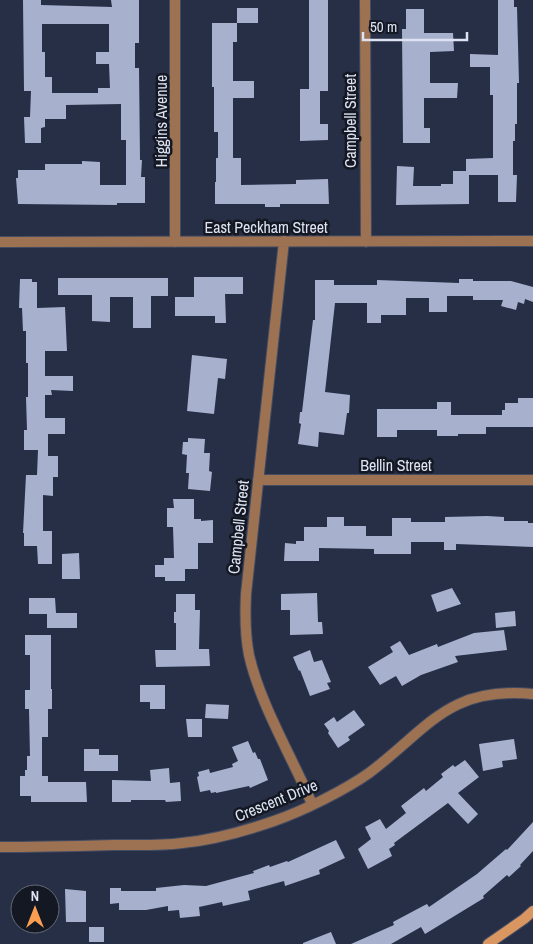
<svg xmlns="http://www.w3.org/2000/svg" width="533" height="944" viewBox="0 0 533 944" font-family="'Archivo Narrow',sans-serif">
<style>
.building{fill:#a7b1ce;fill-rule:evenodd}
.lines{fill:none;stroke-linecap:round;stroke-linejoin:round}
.street-casing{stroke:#444c62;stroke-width:12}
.secondary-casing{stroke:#444c62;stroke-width:12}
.street{stroke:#9c7252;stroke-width:10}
.secondary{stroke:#d99661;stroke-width:10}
.labels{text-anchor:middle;stroke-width:5;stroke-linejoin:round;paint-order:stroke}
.street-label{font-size:16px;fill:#dde3f2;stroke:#141822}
</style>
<rect width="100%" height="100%" fill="#272f46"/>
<!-- building -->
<path class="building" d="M23,0H41V5L112,7L111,0H139V43H135V68H139L140,160H142L141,177H145V203H117V205L18,204L16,178H18V170H45V164H82V161L100,162V185H126V140H121V104L66,105V119H45V127L41,128V143H25L24,117H30L31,91H24ZM42,24H109V52H96V64H109L110,88H98V93H52V77H45V52H42Z
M309,0H328V91H320V124H328V140L300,141V89H309Z
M498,0H514V7H517L519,83H517V124H515V141H513V175H517L516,202H498V175H469V204L396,205L397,166L414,167L413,186H441V184H453V171H466V159L493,158V95H490V67H470V54L498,55Z
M237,8H258V23H237Z
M406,9H424V33H453L454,51L430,52V83H458L457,98H424V128H430V143H403L402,29H406Z
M212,23H237V42H233V81H254V98H233V158H241V185L296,184V180L328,179L329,204H280V207H265V204H215V182H216V158H218V132H214V87H212Z
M194,277H243V294H225L226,323H215V316H175V297H194Z
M58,278H168V296H151V328H133V297H110V322L92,321V295H58Z
M20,279H32V282H37V308L65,307L67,351H45V376H73V391L51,390L52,395H45V418H65V434H48V456H58V477H53V496L43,495V531H52V564H38L37,546H24V533H23L26,475H37L38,450H24V430H27L26,397H28V363H26V331H23L22,308H19Z
M459,279H473V281H511L533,287V302L525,299L524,304L518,302L516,310L501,306L503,300H473V296H447V312H429V298H406V315H381V323H367V303H335L325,392L350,395L349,413H347L344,435L319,432L318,447L298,444L301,424L299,423L300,412H302L313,320H315V280H334V285H377V280L459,283Z
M192,355L227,359L225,379L218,378L214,414L187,411Z
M518,398H533V427H486V434H458V436H437V430H397V437H377V409H437V402H451V415H502V410H505V403H518Z
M188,438L205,439L204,453H210L209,471L212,472L210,491L188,489L189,473H186L187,455L182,454L183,442H188Z
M173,499H194V519H201V521L213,520V543H198V569H185V581H165V577H155V565H164V558H174L173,527H167V508H174Z
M487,516L504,517V521H528V523H533V547L456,544V550H444V542H411V554H374V549L319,548V561H284L285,543L296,544V541H304V527H327V517H344V526H366V536H392V518H411V522H445V517Z
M79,553L80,579H62V554Z
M452,588L461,604L437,612L431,595Z
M317,593L318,622H322L323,634L290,635V610H281V594Z
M176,594H195V610H200L199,649H209L210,666L156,667L155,650H176V623H174V612H176Z
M29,598H55L56,613H77V628H47V614H29Z
M515,611L516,626L496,628L495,613Z
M504,630L507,650L455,656L458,662L421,675L402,686L396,676L380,685L368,667L393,652L390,647L400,641L409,655L437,644L438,647L474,633Z
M25,635H51V689H52V709H48V737H42V776H48V782H86L87,802H31V796H20V776H25V770H27V756H30L29,709H25V690H30V655H25Z
M310,650L314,662L322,660L331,682L327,683L330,689L310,696L300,670L299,671L293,657Z
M140,685H165V709H150V702H140Z
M206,704L229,705L228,719L205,718Z
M354,710L365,725L348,737L350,740L338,748L328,733L329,731L324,724L334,717L337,722Z
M186,719H202V737H188Z
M514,739L517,759L502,761L503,767L483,771L479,744Z
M248,741L253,753L255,752L258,759H260L268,780L250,788L249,786L216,793V792L211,793L210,790L200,792L197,777L199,776L198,772L209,769L210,773L233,767L232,764L238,761L232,747Z
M84,749H99V755H118V771H84Z
M465,760L479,777L458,793L478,814L468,824L448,803L394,843L395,845L389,849L392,856L368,869L358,849L371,839L365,827L380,819L386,829L406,813L401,806L424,788L426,791L443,777L441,774L453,765L455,767Z
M169,768L170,783L180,782L181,801L166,802L165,800H131V802H112V780L151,781L150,770Z
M533,822V851L520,865L521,866L509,877L507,875L483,896L484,898L425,934L421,927L391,944H351L394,925L393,922L423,906L427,904L429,907L477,874L506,849L507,850Z
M336,840L345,858L319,870L320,874L285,886L284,881L248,891L250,900L223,906L222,902L199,907L200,916L180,918L179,910L168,911V906L146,910H119V903L110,904V888H121V891H156V888L184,885L206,886L254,873L253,871L269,865L270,867L287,861L288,862Z
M65,889L86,891V922H66Z
M89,927H104V942H89Z
M331,932L336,944H303V943Z"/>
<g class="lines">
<defs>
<path id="street" d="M175,0V242
M365,0L366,242
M284,241L246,594C245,615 245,635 249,655C260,704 292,757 312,804
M0,242L533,241
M258,480H533
M0,847C38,847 76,846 114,845C137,845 160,846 182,843C213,840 245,831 274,821C303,811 345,790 369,773C429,728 448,686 533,694"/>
<path id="secondary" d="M488,944L524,919L533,911"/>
</defs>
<!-- street casing -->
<use href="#street" class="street-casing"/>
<!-- secondary casing -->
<use href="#secondary" class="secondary-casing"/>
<!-- street -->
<use href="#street" class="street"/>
<!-- secondary -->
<use href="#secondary" class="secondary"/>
</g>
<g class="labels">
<!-- street labels -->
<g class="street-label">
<text transform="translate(161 121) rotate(-90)" y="6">Higgins Avenue</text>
<text transform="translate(350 121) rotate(-90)" y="6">Campbell Street</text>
<text x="266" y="233">East Peckham Street</text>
<text x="396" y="471">Bellin Street</text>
<text transform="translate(238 527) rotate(-84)" y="6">Campbell Street</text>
<text transform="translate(276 800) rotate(-22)" y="6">Crescent Drive</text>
</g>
</g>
<!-- north arrow -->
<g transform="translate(35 909)"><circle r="24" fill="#141822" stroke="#646975"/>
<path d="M0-4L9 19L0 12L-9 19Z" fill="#fb9e51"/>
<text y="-8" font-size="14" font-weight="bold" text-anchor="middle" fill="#dde3f2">N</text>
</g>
<!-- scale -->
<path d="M363 32v8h104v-8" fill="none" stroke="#dde3f2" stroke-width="2.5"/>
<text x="370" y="32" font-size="15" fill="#dde3f2" stroke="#141822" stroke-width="4" paint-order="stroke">50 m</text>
</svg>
